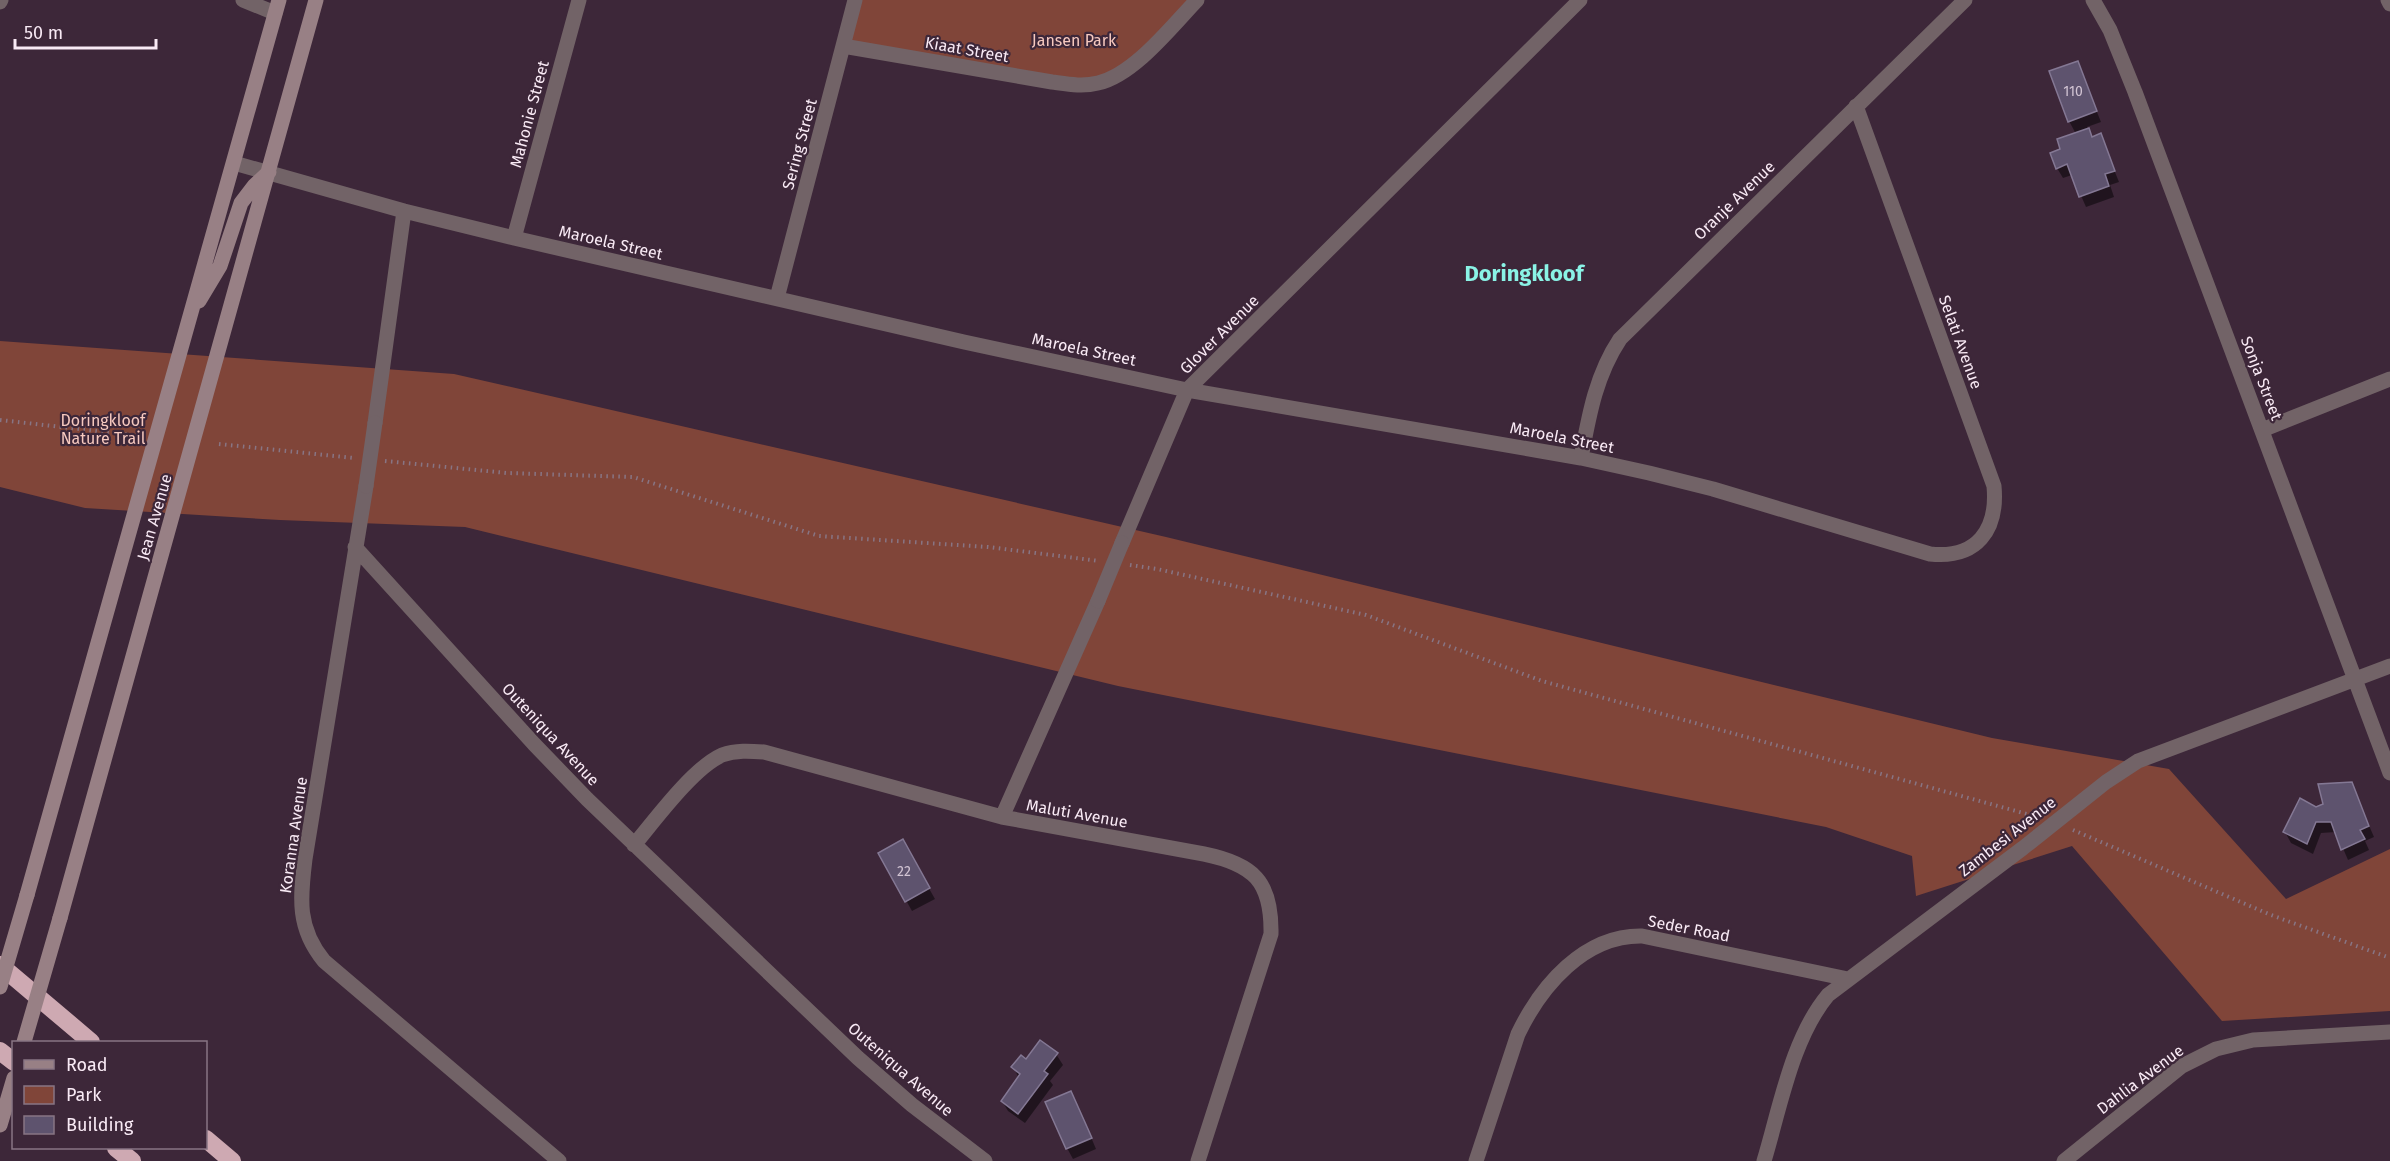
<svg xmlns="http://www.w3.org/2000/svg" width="2390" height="1161" viewBox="0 0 2390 1161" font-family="'Fira Sans',sans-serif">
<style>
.green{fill:#804539}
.shadow{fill:#0007}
.building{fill:#5e536e;stroke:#847894;stroke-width:1.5}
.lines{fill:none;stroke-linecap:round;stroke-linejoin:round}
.path{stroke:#887584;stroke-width:4;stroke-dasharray:1.5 4.5;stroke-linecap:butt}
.street{stroke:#726367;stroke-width:15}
.secondary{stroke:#988085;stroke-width:15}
.highway{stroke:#cea9b2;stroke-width:18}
.street-bridge{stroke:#726367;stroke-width:15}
.secondary-bridge{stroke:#988085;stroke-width:15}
.labels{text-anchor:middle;stroke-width:4.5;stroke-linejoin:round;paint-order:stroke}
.number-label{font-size:14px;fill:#d2c4d3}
.park-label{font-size:16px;fill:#f7c9bf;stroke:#3d2739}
.street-label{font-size:16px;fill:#f9eaf5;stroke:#3d2739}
.district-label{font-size:22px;font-weight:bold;fill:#8af3e6;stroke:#3d2739}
</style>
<rect width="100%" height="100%" fill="#3d2739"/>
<!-- green -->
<path class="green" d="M857,0H1191L1141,54L1114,73L1075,81L848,41Z
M0,341L454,374L1166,537L1992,738L2169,769L2286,899L2390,849V1011L2222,1021L2072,846L1916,896L1912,856L1826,827L1118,686L465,527L280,520L85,508L0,487Z"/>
<!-- shadow -->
<path class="shadow" d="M2077,63L2101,122L2087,127L2093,138L2100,135L2119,182L2110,185L2114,197L2086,207L2072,175L2063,178L2057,168L2062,150L2076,134L2069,121Z
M2351,784L2374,837L2365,841L2369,850L2348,860L2336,832L2321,833L2313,854L2291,843L2285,832L2316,808L2325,805Z
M902,841L935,899L912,911L880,854Z
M1056,1054L1063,1065L1050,1081L1053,1085L1025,1123L1008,1111L1002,1101L1019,1078L1013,1067L1027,1061Z
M1077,1104L1096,1149L1073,1159L1067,1148Z"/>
<!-- building -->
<path class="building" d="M2078,61L2097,111L2068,122L2049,71Z
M2089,128L2092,137L2101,133L2115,171L2105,174L2109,186L2079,197L2067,164L2056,169L2050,153L2060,149L2057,139Z
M2352,782L2369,826L2360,830L2365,839L2341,850L2331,822H2316L2307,844L2283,832L2300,798L2316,807L2323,804L2318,784Z
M903,839L930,888L905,902L878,853Z
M1040,1040L1058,1053L1044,1071L1048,1074L1018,1114L1001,1101L1020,1074L1011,1067L1021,1055L1026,1059Z
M1071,1091L1092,1138L1066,1149L1045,1102Z"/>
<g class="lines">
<!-- path -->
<path class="path" d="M0,420L132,435
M219,444L354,458
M385,461L507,473L633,477L819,536L988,547L1099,561
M1130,565L1157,569L1366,615L1542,681L2027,814
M2073,830L2271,915L2390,958"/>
<!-- street -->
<path class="street" d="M243,0L275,13
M2093,0L2110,30L2135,92L2390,773
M2388,0L2390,4
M0,2L1,0
M843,46L1052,82C1067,84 1082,87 1098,83C1134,75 1172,26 1197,0
M234,163L404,211L514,238L964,342L1187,390L1581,458L1649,473L1713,489L1930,554C1977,559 1998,530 1994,486L1856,106
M514,238L579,0
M777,298L855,0
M375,423L404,211
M2262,430L2390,379
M1581,458C1589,415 1596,375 1620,339L1965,0
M366,486L305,859C300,899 297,928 324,961L559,1161
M1122,543L1187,390L1580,0
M355,547L534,744L587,799L858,1058L912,1105L985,1161
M1002,817L1098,601
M634,845C655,820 693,768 722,755C736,750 750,751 764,752L1002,817L1204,854C1253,864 1272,881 1271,934L1198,1161
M1476,1161L1518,1034C1541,986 1584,935 1642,936L1848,979
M1764,1161C1780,1108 1792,1038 1828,995L2023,848L2106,782L2138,761L2390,666
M2064,1161L2182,1066L2216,1049L2253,1040L2390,1032"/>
<!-- secondary -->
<path class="secondary" d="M199,301L220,266L241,203L254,186L269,172
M27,895L279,0
M60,918L316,0
M0,1125L14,1078"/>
<!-- highway -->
<path class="highway" d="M0,965L91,1042
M0,1051L14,1062
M206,1139L232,1161
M116,1148L132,1161"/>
<!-- street-bridge -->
<path class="street-bridge" d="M366,486L375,423
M1098,601L1122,543"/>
<!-- secondary-bridge -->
<path class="secondary-bridge" d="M0,987L27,895
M24,1042L60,918"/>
</g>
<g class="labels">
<!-- number labels -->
<g class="number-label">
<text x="2073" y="96">110</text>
<text x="904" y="876">22</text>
</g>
<!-- park labels -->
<g class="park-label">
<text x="1074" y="46">Jansen Park</text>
<text x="103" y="426">Doringkloof<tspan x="103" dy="18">Nature Trail</tspan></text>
</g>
<!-- street labels -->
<g class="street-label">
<text transform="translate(967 49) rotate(10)" y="6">Kiaat Street</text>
<text transform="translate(529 114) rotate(-75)" y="6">Mahonie Street</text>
<text transform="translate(799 144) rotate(-75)" y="6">Sering Street</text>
<text transform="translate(1734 200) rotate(-44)" y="6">Oranje Avenue</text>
<text transform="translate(611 242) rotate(13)" y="6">Maroela Street</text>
<text transform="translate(1219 334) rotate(-45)" y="6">Glover Avenue</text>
<text transform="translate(1961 342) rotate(70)" y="6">Selati Avenue</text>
<text transform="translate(1084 349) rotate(12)" y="6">Maroela Street</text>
<text transform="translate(2262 378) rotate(69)" y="6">Sonja Street</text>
<text transform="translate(1562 437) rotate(11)" y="6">Maroela Street</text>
<text transform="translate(154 517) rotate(-74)" y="6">Jean Avenue</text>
<text transform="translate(551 734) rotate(47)" y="6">Outeniqua Avenue</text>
<text transform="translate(1077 813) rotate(10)" y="6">Maluti Avenue</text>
<text transform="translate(293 835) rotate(-82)" y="6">Koranna Avenue</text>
<text transform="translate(2007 836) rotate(-38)" y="6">Zambesi Avenue</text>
<text transform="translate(1689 928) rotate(11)" y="6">Seder Road</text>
<text transform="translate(901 1069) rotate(41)" y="6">Outeniqua Avenue</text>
<text transform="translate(2140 1079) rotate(-37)" y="6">Dahlia Avenue</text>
</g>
<!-- district labels -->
<g class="district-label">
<text x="1524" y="281">Doringkloof</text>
</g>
</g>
<!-- legend -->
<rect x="12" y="1041" width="195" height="108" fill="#3d2739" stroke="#887584" stroke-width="1.5"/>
<rect x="24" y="1060" width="30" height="9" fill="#988085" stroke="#887584" stroke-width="1.5"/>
<text x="66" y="1071" font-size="18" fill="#f9eaf5">Road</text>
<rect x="24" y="1086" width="30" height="18" fill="#804539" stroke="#887584" stroke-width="1.5"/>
<text x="66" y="1101" font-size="18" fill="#f9eaf5">Park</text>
<rect x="24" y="1116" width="30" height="18" fill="#5e536e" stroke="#887584" stroke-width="1.5"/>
<text x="66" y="1131" font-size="18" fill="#f9eaf5">Building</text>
<!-- scale -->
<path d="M15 39v9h141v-9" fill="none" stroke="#f9eaf5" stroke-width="3"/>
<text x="24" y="39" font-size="18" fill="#f9eaf5" stroke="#3d2739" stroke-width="4.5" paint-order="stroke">50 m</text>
</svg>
